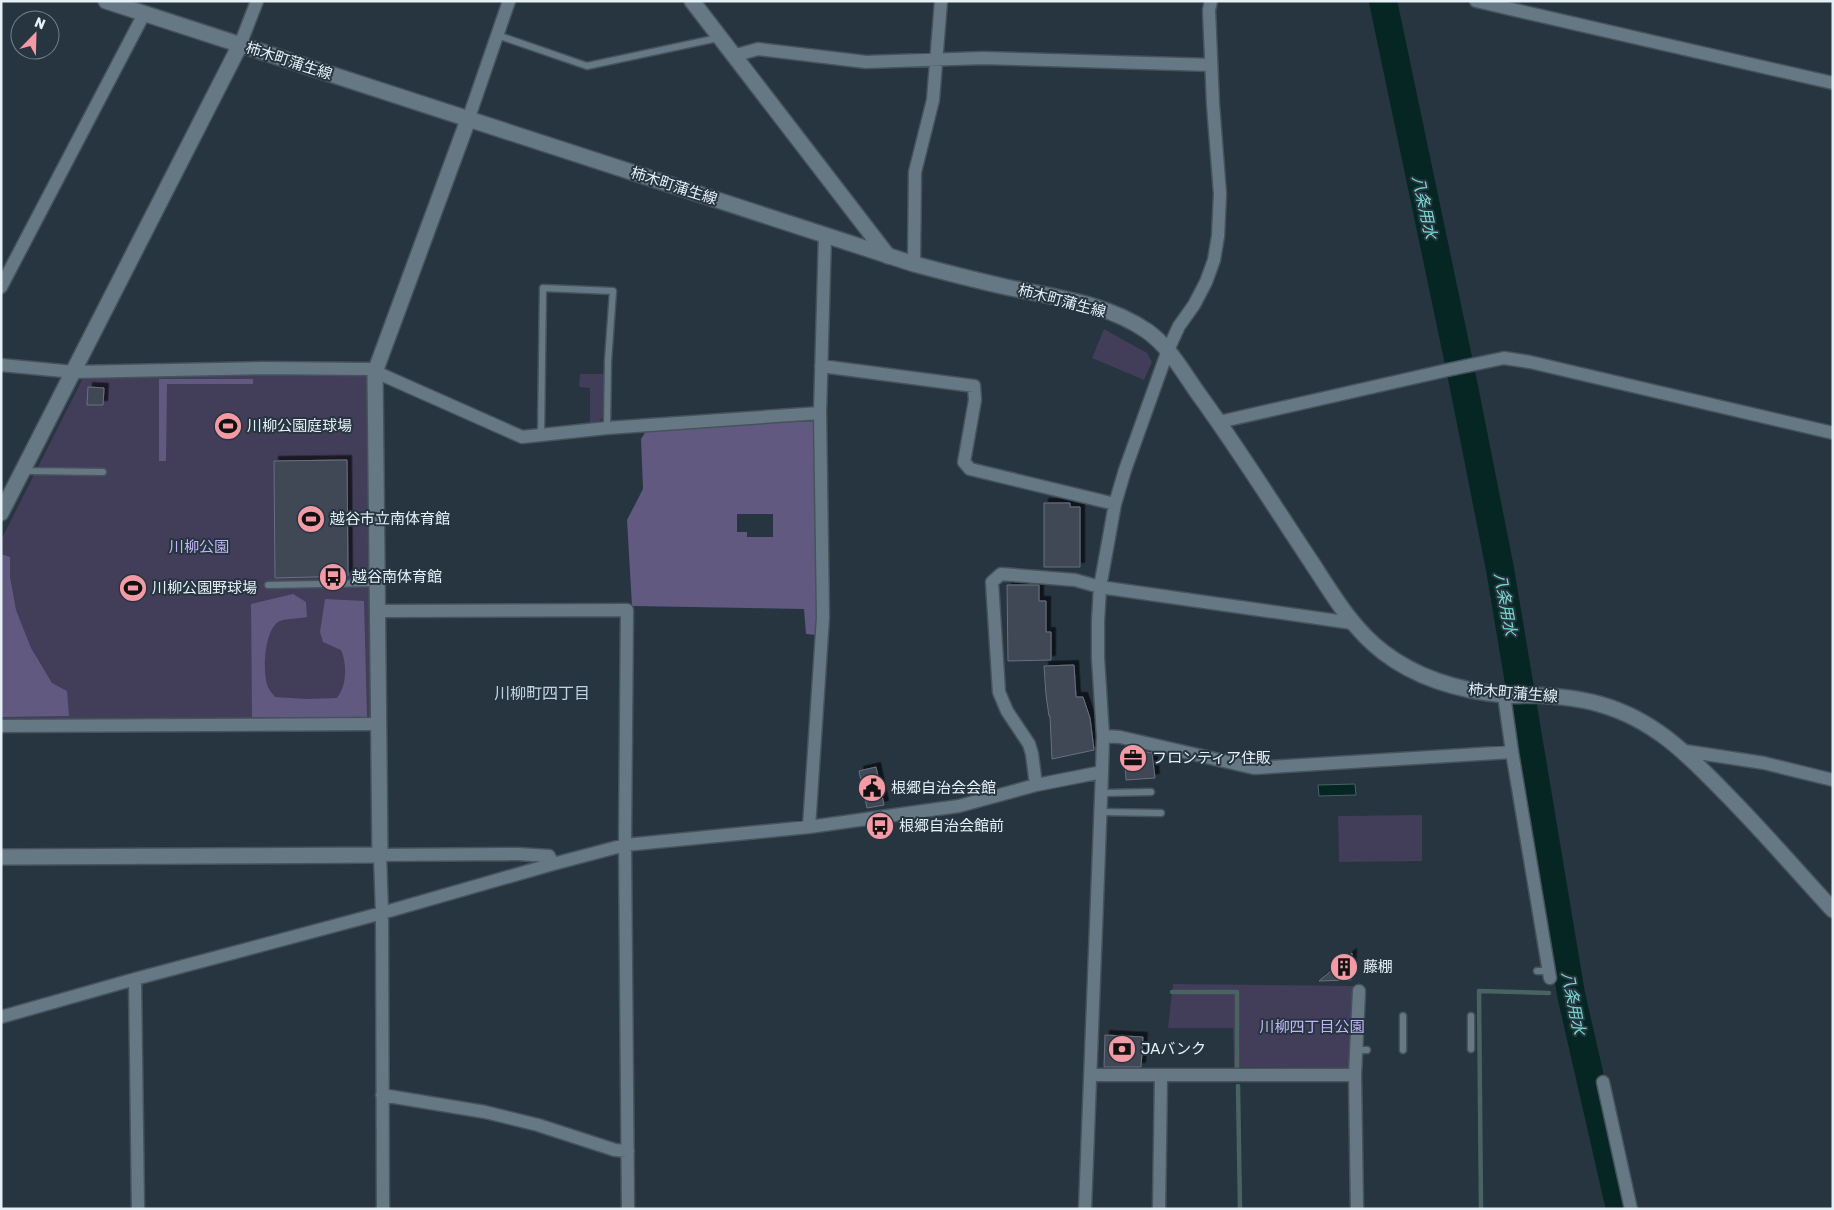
<svg xmlns="http://www.w3.org/2000/svg" width="1834" height="1210" viewBox="0 0 1834 1210" font-family="Rubik,'Noto Sans JP',sans-serif">
<style>
.green{fill:#423d58}
.forest{fill:#615980;fill-rule:evenodd}
.water{fill:#062623;stroke:#496363}
.lines{fill:none;stroke-linecap:round;stroke-linejoin:round}
.stream{stroke:#496363;stroke-width:4.5}
.river{stroke:#062623;stroke-width:28}
.building{fill:#3f4655;stroke:#687081;filter:url(#shadow)}
.service-casing{stroke:#46535c;stroke-width:9}
.minor-casing{stroke:#46535c;stroke-width:15}
.tertiary-casing{stroke:#46535c;stroke-width:18}
.secondary-casing{stroke:#46535c;stroke-width:18}
.service{stroke:#677885;stroke-width:6}
.minor{stroke:#677885;stroke-width:12}
.tertiary{stroke:#677885;stroke-width:15}
.secondary{stroke:#677885;stroke-width:15}
.labels{text-anchor:middle;stroke-width:4;stroke-linejoin:round;paint-order:stroke}
.street-label{font-size:15px;fill:#e6f0f7;stroke:#263540}
.poi-label{font-size:15px;fill:#e6f0f7;stroke:#263540;text-anchor:start}
.park-label{font-size:15px;fill:#c2b5f7;stroke:#263540}
.water-label{font-size:16px;font-style:italic;fill:#78d8ce;stroke:#263540}
.neighbourhood-label{font-size:16px;fill:#c0d3e1;stroke:#263540}
</style>
<defs>
<filter id="shadow"><feDropShadow dx="4.5" dy="-4.5" stdDeviation="0" flood-color="#0009"/></filter>
</defs>
<rect width="100%" height="100%" fill="#263540"/>
<!-- green -->
<path class="green" d="M1104,329L1147,353L1152,362L1144,380L1092,358Z
M368,373L378,724L1,723V540L85,374Z
M580,374H606L605,414L595,427L590,428V388L579,387Z
M1422,815V861L1339,862L1338,816Z
M1173,984L1355,986L1351,1066L1347,1068L1234,1067L1233,1028H1168Z"/>
<!-- forest -->
<path class="forest" d="M159,379H253V384H167L166,461H159Z
M814,420L817,635L806,634L804,609L632,606L627,520L643,489L641,439L646,431ZM737,514H773V537H747V532H737Z
M1,554L10,557V577L16,610L31,648L52,683L67,691L69,716L1,717Z
M293,594L306,602L307,617C298,619 288,618 280,621C264,628 262,673 268,687C269,690 273,694 275,697L306,699L337,698C347,686 347,663 341,650L323,642L320,632L325,599L364,601L367,717H252L251,604Z"/>
<!-- water -->
<path class="water" d="M1355,784L1356,795L1319,796L1318,785Z"/>
<g class="lines">
<!-- stream -->
<path class="stream" d="M1172,992H1237V1067
M1559,993L1571,994
M1238,1086L1240,1209
M1481,1209L1479,991L1549,993"/>
<!-- river -->
<path class="river" d="M1383,1L1464,387L1500,569L1571,994L1620,1209"/>
</g>
<!-- building -->
<path class="building" d="M88,387L104,388L103,405H87Z
M347,460L348,576L275,578L274,461Z
M1044,503H1070V507H1080V567H1044Z
M1007,585H1039V601H1046V632H1051V660L1008,661Z
M1074,665L1076,697H1083L1090,718L1094,750L1052,759L1050,716H1049L1046,695L1044,666Z
M1124,748L1152,753L1155,778L1126,780Z
M876,767L884,805L867,808L859,771Z
M1352,953L1351,980L1319,981Z
M1105,1035L1143,1037L1141,1067H1104Z"/>
<g class="lines">
<defs>
<path id="service" d="M497,35L587,66L718,38
M541,435L543,288L613,291L608,361L607,428
M24,469L31,471L103,472
M268,585L377,583
M1102,793L1151,792
M1101,812L1161,813
M1537,971H1548
M1403,1016V1050
M1471,1016V1049
M1356,1050H1367"/>
<path id="minor" d="M1476,1L1833,83
M240,45L257,1
M733,56L758,49L866,62L983,58L1211,65
M468,120L509,1
M914,264L915,172L933,100L941,1
M1,287L144,14
M1,365L74,372L262,368L369,369L522,437L607,428L820,413
M821,366L974,386L975,400L964,462L970,469L1115,504
M1219,422L1452,369L1504,358L1530,362L1833,433
M378,611L627,610L625,845L628,1209
M1504,695L1512,752L1550,978
M1,726L378,724
M1103,736L1120,737L1254,768L1512,752
M1685,751L1764,763L1833,780
M1036,785L1032,754L1029,744L1007,711L999,692L992,582L1001,574L1075,580L1100,587L1352,623
M809,827L823,617L820,413L825,235
M135,979L138,1209
M1,1017L135,979L382,913L553,864L625,845L809,827L959,806L1036,785L1102,772
M1090,1075H1355
M1603,1082L1631,1209
M382,1095L485,1112L538,1125L615,1150L628,1151
M383,1209L382,913L380,855L518,854L549,856L553,864
M1085,1209L1102,772L1103,736L1098,658V621L1100,587L1115,504L1125,470L1168,350L1179,326L1194,305L1206,282L1214,260L1218,236L1220,194L1213,104L1209,10L1211,1
M1159,1209L1161,1076
M1357,1209L1355,1075L1359,991"/>
<path id="tertiary" d="M692,1L888,256
M1,513L240,45
M1,857L380,855L375,372L468,120"/>
<path id="secondary" d="M106,1L914,264C944,272 975,280 1006,287C1053,297 1107,303 1147,331C1170,347 1184,374 1200,396C1237,447 1271,501 1306,554C1329,588 1349,626 1383,652C1418,679 1461,691 1505,695C1514,696 1524,695 1534,695C1556,696 1578,698 1599,704C1657,720 1692,759 1732,800C1767,836 1799,873 1833,910"/>
</defs>
<!-- service casing -->
<use href="#service" class="service-casing"/>
<!-- minor casing -->
<use href="#minor" class="minor-casing"/>
<!-- tertiary casing -->
<use href="#tertiary" class="tertiary-casing"/>
<!-- secondary casing -->
<use href="#secondary" class="secondary-casing"/>
<!-- service -->
<use href="#service" class="service"/>
<!-- minor -->
<use href="#minor" class="minor"/>
<!-- tertiary -->
<use href="#tertiary" class="tertiary"/>
<!-- secondary -->
<use href="#secondary" class="secondary"/>
</g>
<!-- icons -->
<defs>
<symbol id="stadium-disc" viewBox="-11 -11 22 22"><circle r="9.5" fill="#f49aa4" stroke="#263540"/><path d="M0-5a6.5 5 0 1 0 0 10a6.5 5 0 1 0 0-10ZM-3.5-1.8h7v3.6h-7Z" fill="#111"/></symbol>
<symbol id="bus-disc" viewBox="-11 -11 22 22"><circle r="9.5" fill="#f49aa4" stroke="#263540"/><path d="M-5-6H5V4H4V6H2V4H-2V6H-4V4H-5ZM-3.5-4V0h7V-4ZM-3.5 1.2v1.5H-2V1.2ZM2 1.2v1.5H3.5V1.2Z" fill="#111"/></symbol>
<symbol id="office-disc" viewBox="-11 -11 22 22"><circle r="9.5" fill="#f49aa4" stroke="#263540"/><path d="M-6-3h4V-5.5h4V-3h4V5H-6ZM-1-4.5V-3h2v-1.5ZM-6 0V1H6V0Z" fill="#111"/></symbol>
<symbol id="civic-disc" viewBox="-11 -11 22 22"><circle r="9.5" fill="#f49aa4" stroke="#263540"/><path d="M-.6-6.5H3V-4.5H.6V-3L4-1V1h2V6H-6V1h2V-1L-.6-3ZM-1.2 2.5V6h2.4V2.5Z" fill="#111"/></symbol>
<symbol id="building-disc" viewBox="-11 -11 22 22"><circle r="9.5" fill="#f49aa4" stroke="#263540"/><path d="M-4-6H4V6H1V3H-1V6H-4ZM-2.5-4.3h1.7v1.8h-1.7ZM.8-4.3h1.7v1.8H.8ZM-2.5-1h1.7V.8h-1.7ZM.8-1h1.7V.8H.8Z" fill="#111"/></symbol>
<symbol id="bank-disc" viewBox="-11 -11 22 22"><circle r="9.5" fill="#f49aa4" stroke="#263540"/><path d="M-6-4H6V4H-6ZM0-2.3a2.3 2.3 0 1 0 0 4.6a2.3 2.3 0 1 0 0-4.6Z" fill="#111"/></symbol>
</defs>
<g fill-rule="evenodd">
<use href="#stadium-disc" x="212" y="410" width="32" height="32"/>
<use href="#stadium-disc" x="295" y="503" width="32" height="32"/>
<use href="#bus-disc" x="317" y="561" width="32" height="32"/>
<use href="#stadium-disc" x="117" y="572" width="32" height="32"/>
<use href="#office-disc" x="1117" y="742" width="32" height="32"/>
<use href="#civic-disc" x="856" y="772" width="32" height="32"/>
<use href="#bus-disc" x="864" y="810" width="32" height="32"/>
<use href="#building-disc" x="1328" y="951" width="32" height="32"/>
<use href="#bank-disc" x="1106" y="1033" width="32" height="32"/>
</g>
<g class="labels">
<!-- street labels -->
<g class="street-label">
<text transform="translate(289 61) rotate(18)" y="5">柿木町蒲生線</text>
<text transform="translate(674 186) rotate(18)" y="5">柿木町蒲生線</text>
<text transform="translate(1062 301) rotate(15)" y="5">柿木町蒲生線</text>
<text transform="translate(1513 693) rotate(5)" y="5">柿木町蒲生線</text>
</g>
<!-- poi labels -->
<g class="poi-label">
<text x="247" y="431">川柳公園庭球場</text>
<text x="330" y="524">越谷市立南体育館</text>
<text x="352" y="582">越谷南体育館</text>
<text x="152" y="593">川柳公園野球場</text>
<text x="1152" y="763">フロンティア住販</text>
<text x="891" y="793">根郷自治会会館</text>
<text x="899" y="831">根郷自治会館前</text>
<text x="1363" y="972">藤棚</text>
<text x="1141" y="1054">JAバンク</text>
</g>
<!-- park labels -->
<g class="park-label">
<text x="199" y="552">川柳公園</text>
<text x="1312" y="1032">川柳四丁目公園</text>
</g>
<!-- water labels -->
<g class="water-label">
<text transform="translate(1425 207) rotate(78)" y="6">八条用水</text>
<text transform="translate(1506 604) rotate(80)" y="6">八条用水</text>
<text transform="translate(1574 1003) rotate(79)" y="6">八条用水</text>
</g>
<!-- neighbourhood labels -->
<g class="neighbourhood-label">
<text x="542" y="699">川柳町四丁目</text>
</g>
</g>
<!-- border -->
<rect width="1834" height="1210" fill="none" stroke="#e6f0f7" stroke-width="5"/>
<!-- north arrow -->
<g transform="translate(35 35) rotate(23)"><circle r="24" fill="#263540" stroke="#738089"/>
<path d="M0-4L9 19L0 12L-9 19Z" fill="#f49aa4"/>
<text y="-8" font-size="14" font-weight="bold" text-anchor="middle" fill="#e6f0f7">N</text>
</g>
</svg>
